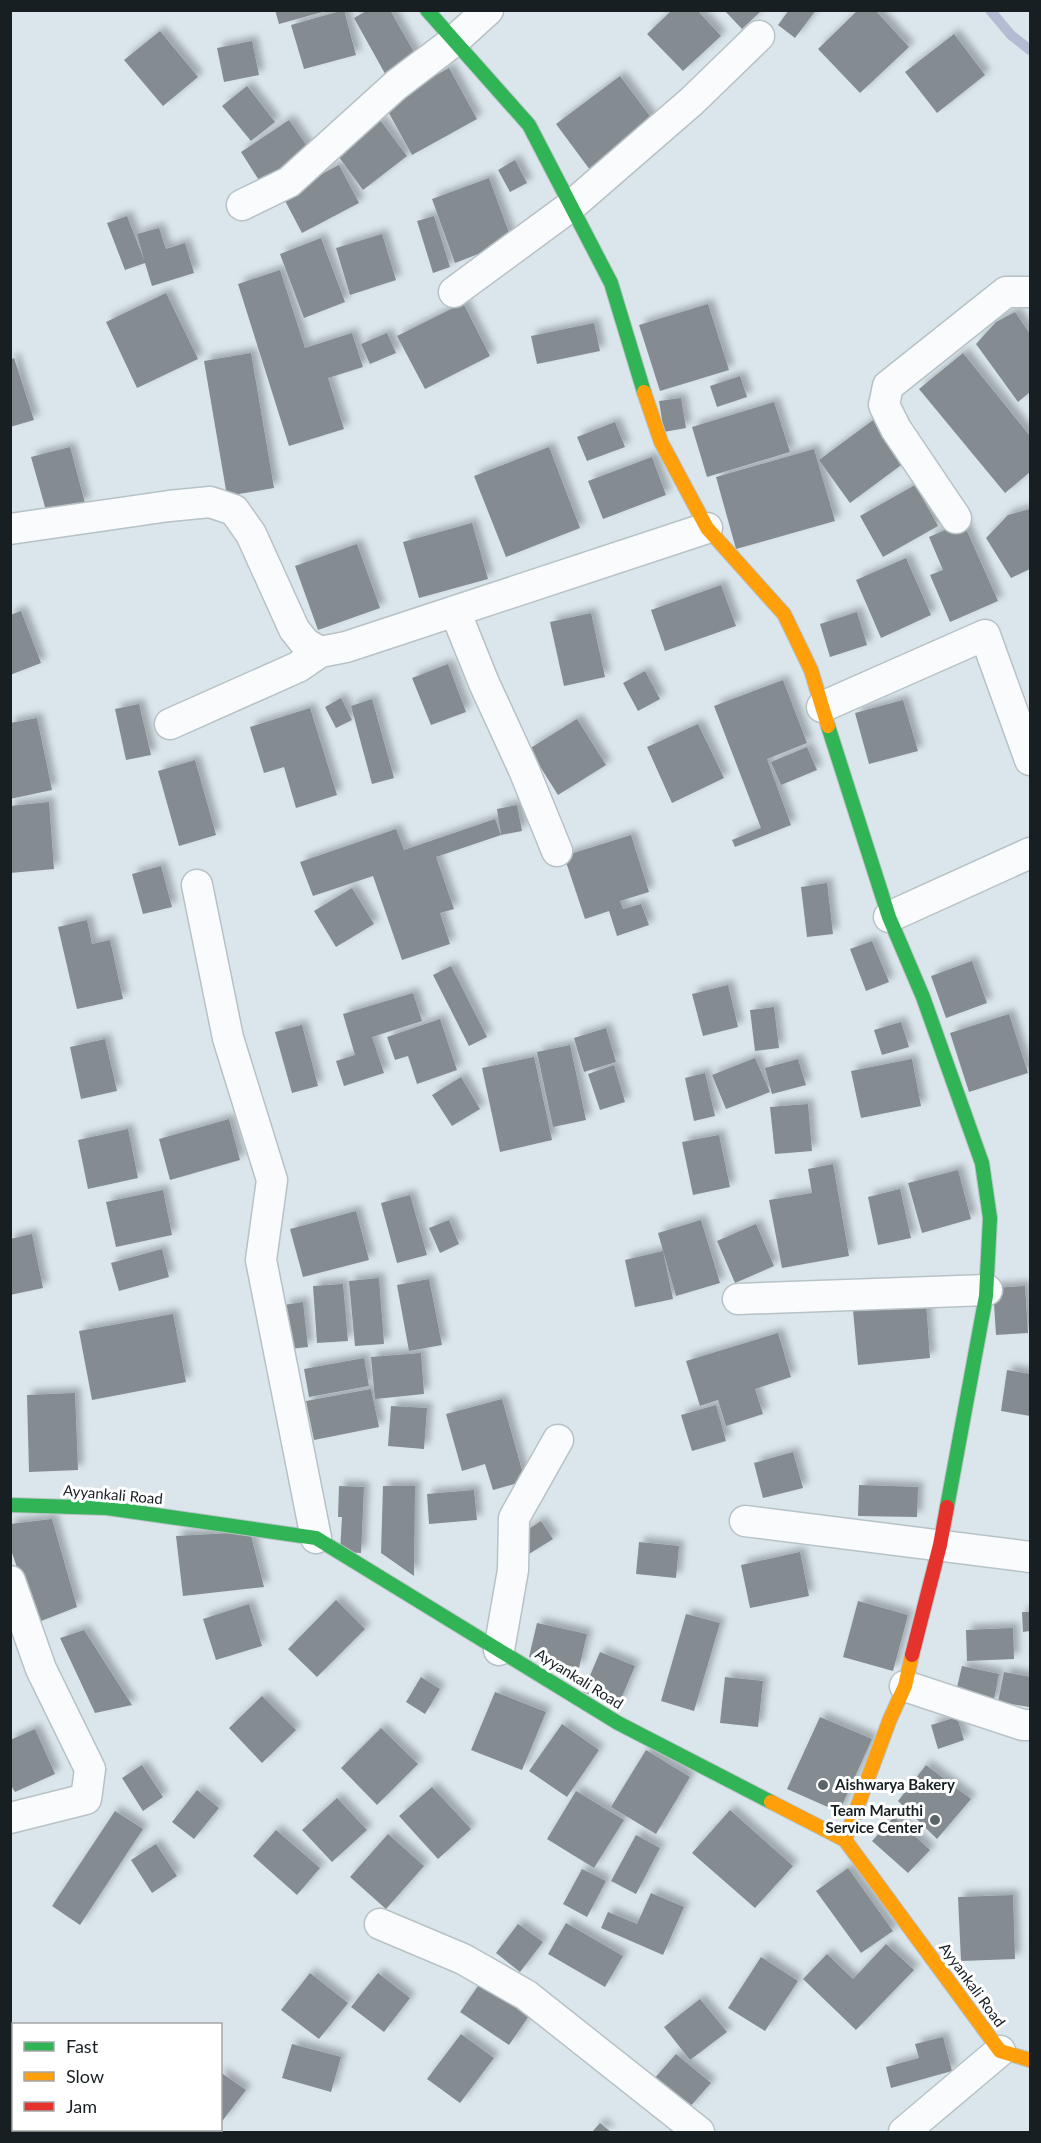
<svg xmlns="http://www.w3.org/2000/svg" width="1041" height="2143" viewBox="0 0 1041 2143" font-family="Lato,sans-serif">
<style>
.lines{fill:none;stroke-linecap:round;stroke-linejoin:round}
.stream{stroke:#b4bcd4;stroke-width:10}
.building{fill:#848c92;filter:url(#shadow)}
.street-casing{stroke:#b8c2c6;stroke-width:33}
.fast-casing{stroke:#b8c2c6;stroke-width:16}
.slow-casing{stroke:#b8c2c6;stroke-width:16}
.jam-casing{stroke:#b8c2c6;stroke-width:16}
.street{stroke:#f9fbfc;stroke-width:30}
.fast{stroke:#30b455;stroke-width:14}
.slow{stroke:#ff9f0a;stroke-width:14}
.jam{stroke:#e5322d;stroke-width:14}
.poi-dot{fill:#5b6569;stroke:#fff;stroke-width:2}
.labels{text-anchor:middle;stroke-width:6;stroke-linejoin:round;paint-order:stroke}
.street-label{font-size:15px;fill:#171f23;stroke:#fff}
.poi-label{font-size:15px;font-weight:bold;fill:#171f23;stroke:#fff;text-anchor:start}
</style>
<defs>
<filter id="shadow"><feDropShadow dx="5.5" dy="-5.5" stdDeviation="3" flood-color="#0004"/></filter>
</defs>
<rect width="100%" height="100%" fill="#dae6ec"/>
<g class="lines">
<!-- stream -->
<path class="stream" d="M990,10L1011,35L1030,50"/>
</g>
<!-- building -->
<path class="building" d="M275,10H326V11L279,24Z
M344,10L356,55L304,69L291,25Z
M368,10H390L419,61L388,79L354,18Z
M672,10H697L721,36L683,71L647,34Z
M724,10H762L742,29Z
M789,10H816L795,38L778,25Z
M858,10H875L909,47L860,93L818,49Z
M160,31L198,77L163,106L124,60Z
M954,34L985,75L937,113L905,72Z
M252,41L259,75L224,82L217,48Z
M449,68L477,119L412,155L384,104Z
M620,76L658,127L593,174L556,124Z
M247,86L275,122L251,141L222,106Z
M289,120L311,152L262,185L241,152Z
M380,120L407,156L363,190L336,153Z
M515,160L527,183L510,192L498,170Z
M339,165L359,203L302,233L282,195Z
M489,178L512,241L455,263L432,199Z
M127,216L144,260L137,234L159,228L166,249L185,243L194,273L152,286L145,263L125,270L107,223Z
M434,216L450,267L433,273L417,221Z
M382,234L396,280L350,295L336,248Z
M321,238L345,302L304,318L280,254Z
M280,270L305,348L352,333L363,367L328,378L344,429L289,446L238,284Z
M166,293L198,359L137,388L106,322Z
M463,303L490,356L425,389L397,336Z
M708,304L729,370L660,391L639,325Z
M1015,312L1030,334V392L1018,402L976,344L996,322Z
M594,323L600,351L537,364L531,336Z
M387,333L396,353L370,364L361,344Z
M251,353L274,488L227,496L204,361Z
M963,353L1030,436V472L1005,493L919,389Z
M14,358L34,420L10,427V360Z
M740,376L747,397L717,407L710,386Z
M681,398L686,428L664,432L659,401Z
M774,402L790,452L707,477L692,427Z
M880,415L912,457L850,503L819,460Z
M615,422L625,447L587,461L577,437Z
M70,447L85,503L47,514L31,457Z
M549,447L580,528L506,557L474,476Z
M814,449L835,521L736,549L716,477Z
M652,457L666,495L603,519L588,481Z
M915,485L938,526L883,557L860,516Z
M1030,509V569L1011,578L986,538L1008,515Z
M963,522L998,601L950,622L930,575L943,570L929,537Z
M472,523L488,579L419,598L403,542Z
M357,544L380,608L318,630L295,566Z
M906,558L931,615L881,638L856,580Z
M721,585L736,626L665,651L651,610Z
M21,611L41,663L10,675V615Z
M857,612L867,645L830,657L820,624Z
M591,613L605,677L564,686L550,622Z
M448,664L466,712L431,725L412,678Z
M645,671L660,699L638,711L623,683Z
M783,680L807,743L767,759L791,825L735,847L732,840L761,828L714,706Z
M341,698L352,720L336,728L325,707Z
M372,699L394,778L372,784L351,706Z
M903,700L918,751L869,764L855,713Z
M139,704L151,755L126,760L115,709Z
M310,708L337,795L296,808L284,767L264,773L250,727Z
M37,718L52,790L10,799V723Z
M577,719L606,765L558,795L529,749Z
M698,724L724,778L672,803L647,747Z
M807,747L817,770L781,785L771,762Z
M195,760L216,835L179,846L158,771Z
M49,802L54,869L10,873V806Z
M517,805L522,831L501,835L497,809Z
M495,819L501,835L436,857L454,909L440,913L450,944L402,960L373,876L313,896L300,862L396,829L404,850Z
M631,835L649,892L620,901L623,909L641,904L649,925L617,936L609,911L585,919L564,856Z
M161,866L172,907L143,914L132,874Z
M827,883L833,934L807,937L801,887Z
M352,888L374,924L336,947L314,911Z
M87,920L92,944L110,940L123,999L77,1009L58,927Z
M872,941L889,982L866,991L850,949Z
M972,961L987,1003L946,1018L931,976Z
M451,966L487,1037L469,1046L433,975Z
M728,985L738,1027L703,1036L692,994Z
M413,993L422,1021L372,1037L384,1073L344,1086L336,1061L355,1055L343,1014Z
M774,1007L779,1048L755,1051L750,1010Z
M1009,1014L1028,1073L969,1092L950,1033Z
M440,1019L457,1070L417,1084L408,1056L395,1060L387,1037Z
M901,1022L909,1047L882,1055L874,1030Z
M302,1025L318,1086L292,1093L275,1032Z
M606,1028L616,1062L584,1072L574,1038Z
M105,1039L117,1091L81,1099L70,1047Z
M570,1045L586,1120L553,1127L537,1052Z
M534,1057L552,1140L500,1152L482,1068Z
M755,1058L770,1092L726,1109L712,1075Z
M798,1059L806,1085L772,1094L765,1068Z
M912,1059L921,1106L861,1118L851,1071Z
M614,1065L625,1102L600,1110L588,1074Z
M705,1073L715,1116L694,1121L685,1078Z
M461,1077L480,1109L452,1126L432,1095Z
M808,1104L812,1151L775,1154L770,1107Z
M229,1119L240,1160L170,1180L159,1139Z
M128,1129L138,1178L88,1189L78,1140Z
M719,1135L730,1187L693,1195L682,1142Z
M833,1164L849,1256L782,1268L769,1200L812,1193L808,1169Z
M958,1170L971,1219L922,1233L908,1183Z
M900,1189L911,1238L878,1245L868,1197Z
M163,1190L172,1235L116,1247L106,1202Z
M410,1195L427,1255L397,1263L381,1203Z
M356,1211L369,1260L303,1277L290,1229Z
M449,1220L459,1244L440,1253L429,1228Z
M701,1220L720,1283L676,1296L658,1233Z
M756,1224L774,1266L735,1283L717,1241Z
M32,1234L43,1288L10,1295V1239Z
M162,1249L169,1277L119,1291L111,1263Z
M663,1251L673,1299L635,1307L625,1260Z
M379,1278L384,1344L355,1346L349,1281Z
M429,1279L442,1345L409,1351L397,1285Z
M343,1284L348,1341L317,1343L313,1286Z
M1025,1286L1028,1333L996,1335L993,1288Z
M303,1302L308,1347L289,1349L284,1305Z
M926,1303L930,1358L858,1365L853,1310Z
M173,1314L186,1382L92,1400L79,1331Z
M778,1333L791,1377L755,1389L763,1414L726,1426L718,1400L700,1406L686,1361Z
M421,1353L424,1394L375,1399L371,1357Z
M364,1358L369,1386L309,1397L304,1369Z
M1007,1370L1030,1374V1416L1001,1411Z
M371,1389L379,1427L314,1440L306,1401Z
M75,1393L78,1470L29,1472L27,1395Z
M502,1399L525,1481L493,1490L485,1464L462,1471L446,1414Z
M716,1405L726,1441L692,1451L681,1415Z
M391,1406L427,1408L424,1449L388,1446Z
M793,1452L803,1488L763,1498L754,1463Z
M859,1485L918,1487L917,1517L858,1516Z
M339,1486L364,1487L361,1553L340,1552L342,1517H338Z
M383,1486H415L414,1576L381,1553Z
M474,1490L477,1520L429,1524L427,1494Z
M52,1519L77,1607L36,1623L10,1547V1524Z
M541,1521L553,1539L529,1554L518,1536Z
M250,1532L264,1587L183,1596L176,1536Z
M639,1542L679,1546L676,1578L636,1574Z
M800,1552L809,1596L750,1608L741,1565Z
M336,1600L365,1629L317,1677L288,1649Z
M858,1601L908,1615L893,1671L843,1657Z
M249,1604L262,1646L216,1660L203,1619Z
M1022,1612H1030V1631L1023,1632Z
M686,1614L720,1623L694,1711L661,1701Z
M537,1623L587,1634L579,1668L529,1657Z
M1013,1628L1014,1659L967,1661L966,1630Z
M84,1630L132,1705L95,1713L60,1638Z
M600,1652L635,1666L618,1706L583,1692Z
M962,1666L999,1674L993,1704L955,1696Z
M1004,1672L1030,1677L1029,1707L998,1702Z
M421,1677L440,1689L425,1714L406,1702Z
M725,1677L763,1681L758,1727L720,1723Z
M495,1692L546,1712L522,1770L471,1750Z
M262,1696L296,1730L262,1763L229,1728Z
M820,1717L872,1739L839,1812L787,1789Z
M957,1717L964,1740L938,1749L931,1725Z
M562,1724L599,1750L567,1797L529,1771Z
M381,1728L418,1764L377,1805L341,1768Z
M35,1729L55,1774L15,1792L10,1784V1740Z
M646,1750L690,1777L656,1834L611,1807Z
M142,1765L163,1797L143,1811L122,1778Z
M926,1765L971,1799L937,1839L898,1801Z
M432,1787L471,1829L438,1859L399,1816Z
M197,1790L219,1808L194,1839L172,1822Z
M576,1791L624,1820L594,1868L547,1839Z
M337,1798L367,1830L332,1862L302,1830Z
M730,1810L793,1866L755,1908L692,1853Z
M115,1811L143,1829L80,1925L52,1906Z
M894,1817L930,1850L908,1873L872,1841Z
M276,1830L320,1868L297,1895L253,1856Z
M388,1834L424,1866L386,1909L350,1877Z
M636,1835L660,1848L636,1894L611,1881Z
M156,1844L177,1876L152,1893L131,1860Z
M848,1868L893,1931L861,1953L816,1891Z
M582,1869L606,1881L587,1917L563,1904Z
M651,1893L684,1907L663,1955L601,1928L608,1912L637,1924Z
M1013,1895L1015,1959L961,1961L958,1897Z
M566,1923L623,1956L605,1987L548,1954Z
M518,1924L543,1942L520,1972L496,1953Z
M886,1944L914,1970L856,2030L803,1979L827,1954L853,1979Z
M761,1957L798,1981L765,2031L728,2008Z
M310,1973L348,2003L319,2039L281,2010Z
M378,1973L410,1998L384,2032L351,2007Z
M485,1976L533,2010L509,2045L460,2012Z
M700,1999L727,2032L690,2060L664,2027Z
M461,2034L494,2058L460,2103L427,2079Z
M943,2037L952,2071L891,2088L886,2067L919,2058L915,2044Z
M292,2044L341,2057L331,2092L282,2078Z
M676,2054L711,2083L687,2110L653,2080Z
M220,2072L246,2090L220,2124Z
M600,2123L611,2132H592Z"/>
<g class="lines">
<defs>
<path id="street" d="M242,205L289,182L396,85L454,41L488,10
M454,292L571,206L692,101L759,36
M956,518L896,429L884,405L888,386L1006,292H1030
M10,529L169,506L210,502L234,510L251,534L294,629L305,643L320,652L346,647L707,528
M455,611L484,683L524,770L557,851
M822,707L985,635L1030,760
M170,724L298,667L320,652
M197,885L228,1038L272,1180L261,1260L316,1538
M889,917L1030,853
M738,1299L987,1290
M745,1521L1030,1557
M10,1581L41,1669L90,1769L86,1799L10,1818
M499,1650L513,1570L514,1518L558,1440
M905,1686L1023,1725H1030
M380,1924L463,1959L526,1995L699,2132
M904,2132L1000,2051"/>
<path id="fast" d="M427,10L529,125L611,283L644,392
M828,726L889,917L923,997L982,1163L990,1218L986,1296L947,1507
M10,1505L107,1508L316,1538L618,1723L771,1802"/>
<path id="slow" d="M644,392L661,442L707,528L784,614L811,670L828,726
M771,1802L845,1840L1000,2051L1030,2060
M845,1840L890,1719L905,1686L912,1655"/>
<path id="jam" d="M912,1655L940,1545L947,1507"/>
</defs>
<!-- street casing -->
<use href="#street" class="street-casing"/>
<!-- fast casing -->
<use href="#fast" class="fast-casing"/>
<!-- slow casing -->
<use href="#slow" class="slow-casing"/>
<!-- jam casing -->
<use href="#jam" class="jam-casing"/>
<!-- street -->
<use href="#street" class="street"/>
<!-- fast -->
<use href="#fast" class="fast"/>
<!-- slow -->
<use href="#slow" class="slow"/>
<!-- jam -->
<use href="#jam" class="jam"/>
</g>
<!-- markers -->
<g class="poi-dot">
<circle cx="823" cy="1785" r="6"/>
<circle cx="935" cy="1820" r="6"/>
</g>
<g class="labels">
<!-- street labels -->
<g class="street-label">
<text transform="translate(113 1495) rotate(5)" y="5">Ayyankali Road</text>
<text transform="translate(579 1679) rotate(32)" y="5">Ayyankali Road</text>
<text transform="translate(972 1985) rotate(54)" y="5">Ayyankali Road</text>
</g>
<!-- poi labels -->
<g class="poi-label">
<text x="835" y="1790">Aishwarya Bakery</text>
<text x="923" y="1816" text-anchor="end">Team Maruthi<tspan x="923" dy="17">Service Center</tspan></text>
</g>
</g>
<!-- border -->
<rect width="1041" height="2143" fill="none" stroke="#171f23" stroke-width="24"/>
<!-- legend -->
<rect x="12" y="2023" width="210" height="108" fill="#ffffff" stroke="#a2a5a7" stroke-width="1.5"/>
<rect x="24" y="2042" width="30" height="9" fill="#30b455" stroke="#a2a5a7" stroke-width="1.5"/>
<text x="66" y="2053" font-size="18" fill="#171f23">Fast</text>
<rect x="24" y="2072" width="30" height="9" fill="#ff9f0a" stroke="#a2a5a7" stroke-width="1.5"/>
<text x="66" y="2083" font-size="18" fill="#171f23">Slow</text>
<rect x="24" y="2102" width="30" height="9" fill="#e5322d" stroke="#a2a5a7" stroke-width="1.5"/>
<text x="66" y="2113" font-size="18" fill="#171f23">Jam</text>
</svg>
